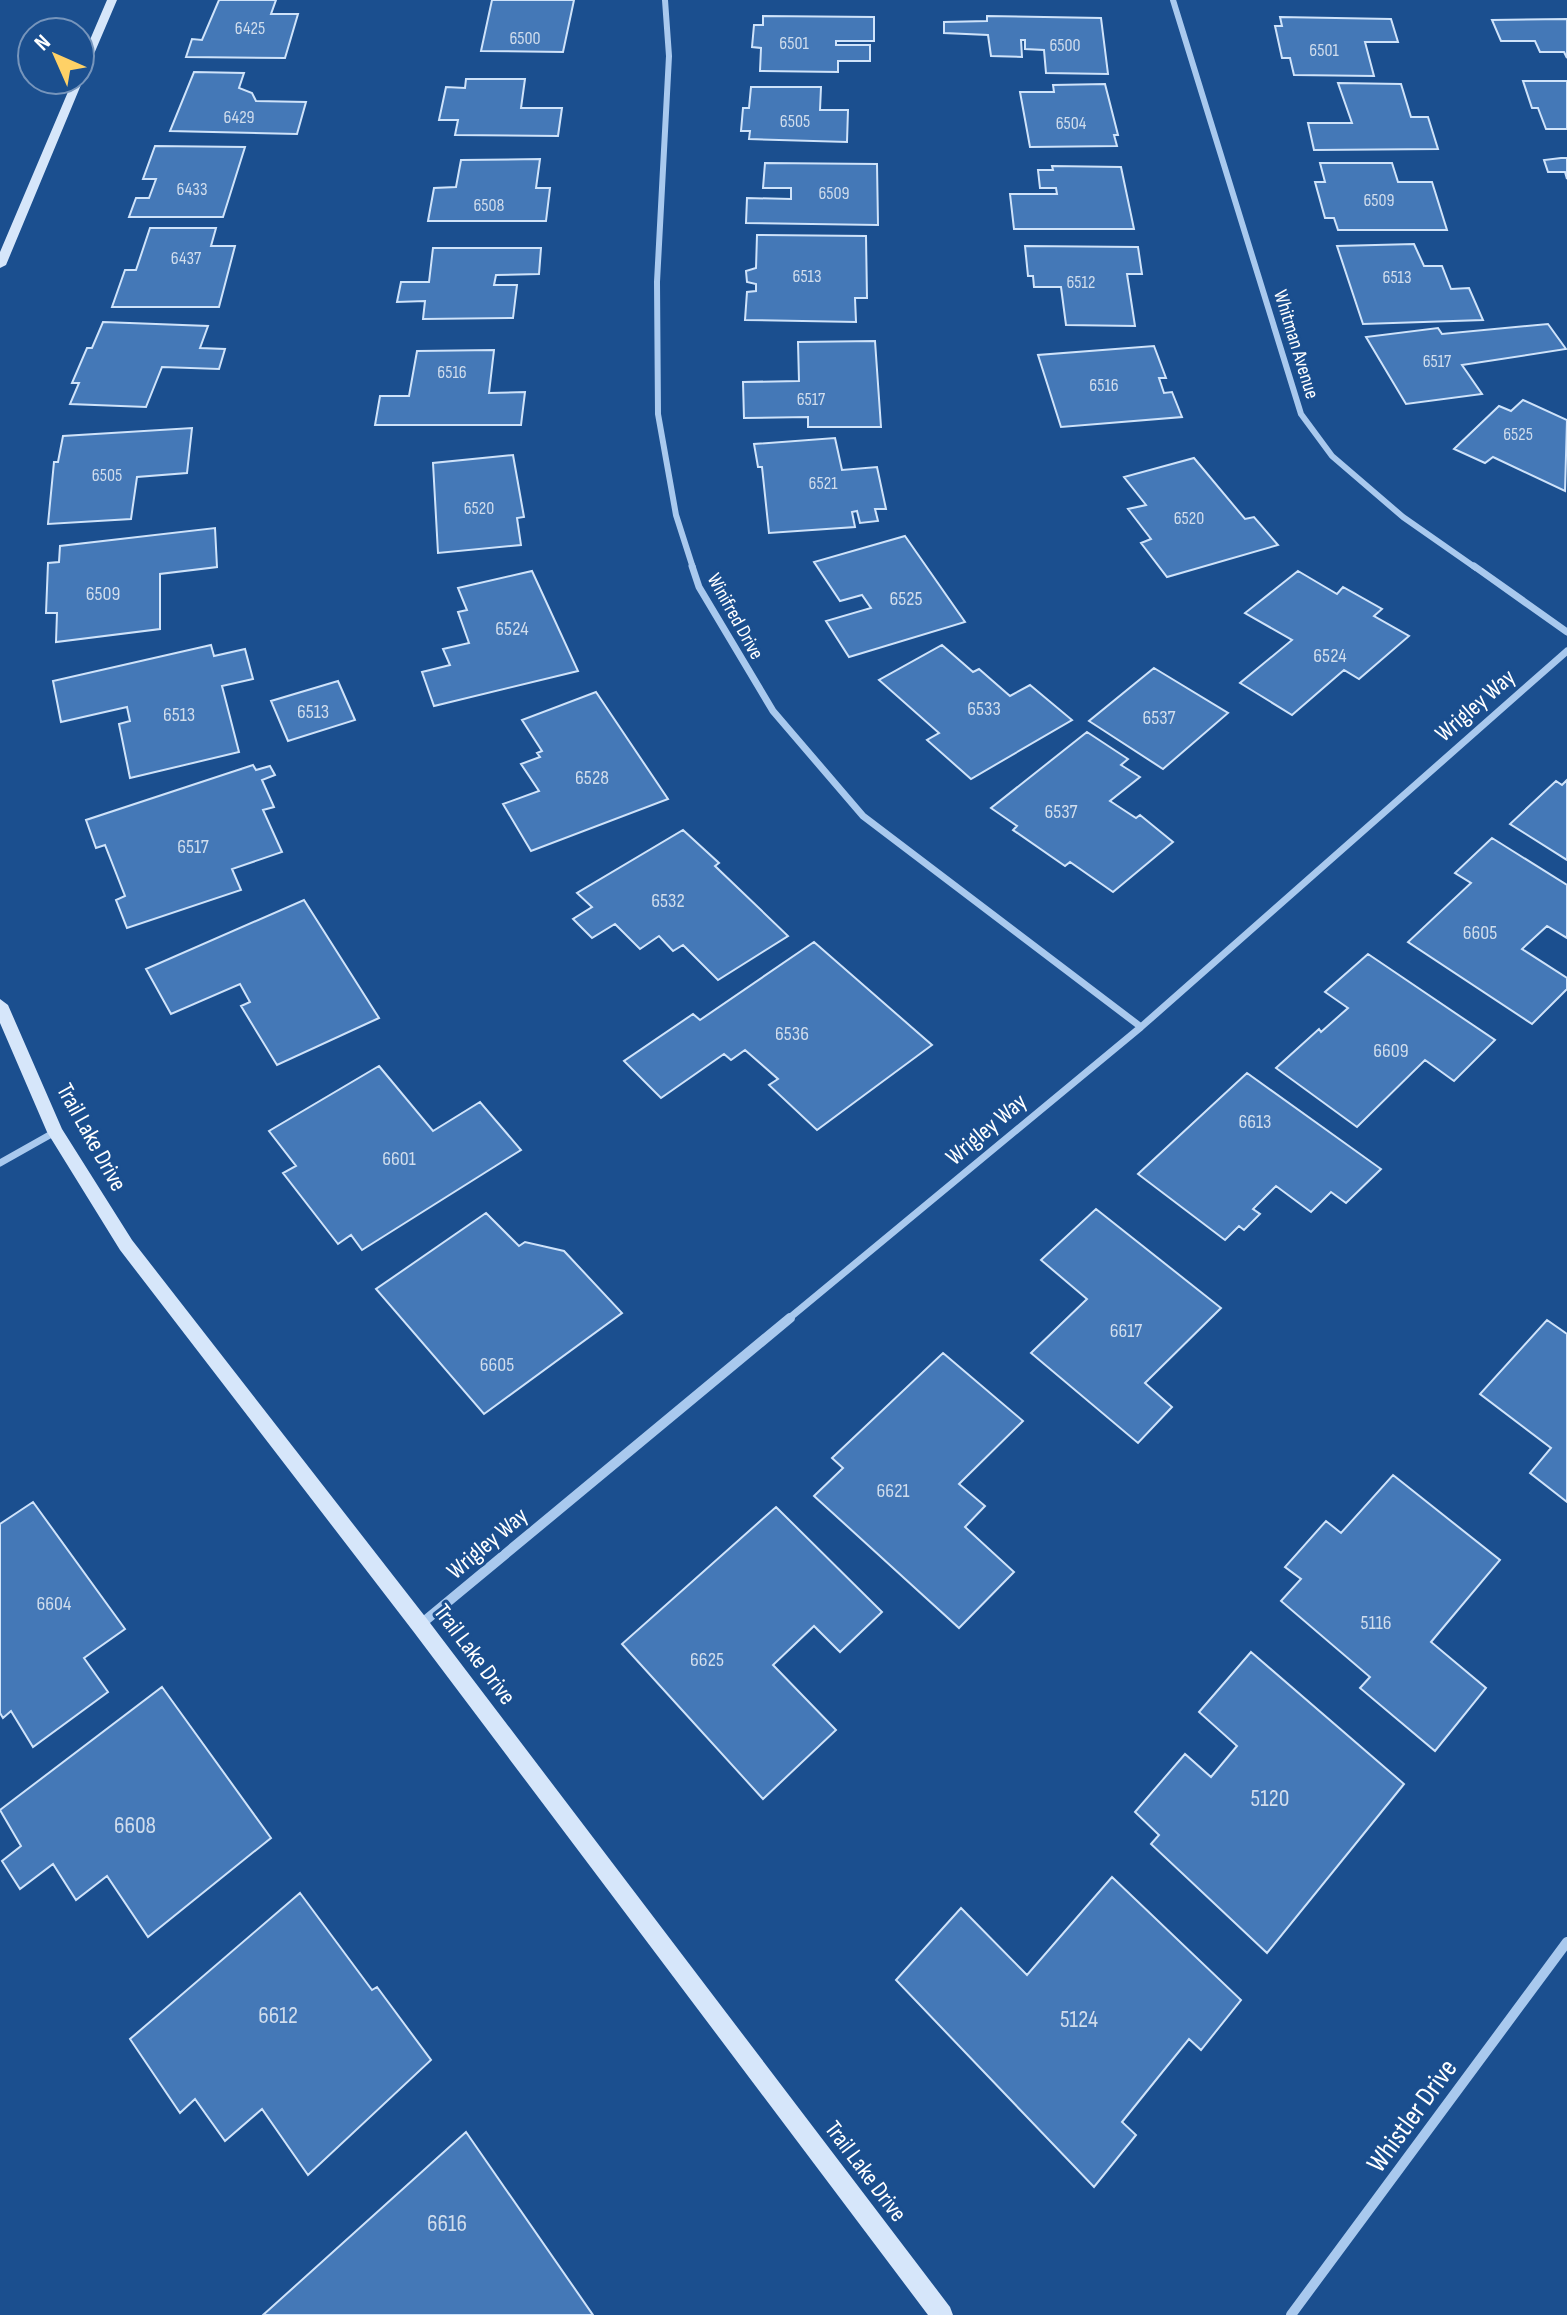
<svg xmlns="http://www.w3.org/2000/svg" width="1567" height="2315" viewBox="0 0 1567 2315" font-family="'Sofia Sans Condensed',sans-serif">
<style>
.building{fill:#4478b7;stroke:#cfe3fa;stroke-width:2}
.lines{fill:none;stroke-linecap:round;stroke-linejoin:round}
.street-far2{stroke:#a9c9ee;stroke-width:6}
.street-far1{stroke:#a9c9ee;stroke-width:7}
.street{stroke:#a9c9ee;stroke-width:10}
.secondary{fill:#d6e6fa;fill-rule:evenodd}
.labels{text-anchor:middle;stroke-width:6;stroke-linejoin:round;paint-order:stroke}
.far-number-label{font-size:18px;fill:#d0dded}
.far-street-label{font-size:20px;fill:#fff;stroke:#1b4f8f}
.number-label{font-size:20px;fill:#d0dded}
.street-label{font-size:24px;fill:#fff;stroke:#1b4f8f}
.near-number-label{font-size:24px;fill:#d0dded}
.near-street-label{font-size:28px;fill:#fff;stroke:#1b4f8f}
</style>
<rect width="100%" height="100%" fill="#1b4f8f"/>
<!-- building -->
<path class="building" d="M219,0H276L271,14H298L285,58L186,57L192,39L202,40Z
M492,0H574L563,52L481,51Z
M763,16L874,17V41H836V45H870V61H838V72L760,71L761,48L752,47L754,25H763Z
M987,16L1101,18L1108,74L1046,73L1044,50L1025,49V40H1021L1022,57L991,56L988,35L944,33V22L987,21Z
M1280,17L1391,19L1398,42H1365L1374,76L1294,75L1290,58H1282L1275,26H1282Z
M1567,19V58L1564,52H1540L1535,41H1501L1492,20Z
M194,72L244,73L239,88L252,93L256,101L306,102L297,134L170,131Z
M466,79H525L521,108H562L558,136L455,135L458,120H439L446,87L465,88Z
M1523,81H1567V129H1546L1538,108H1532Z
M1338,83L1401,84L1411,117H1428L1438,149L1314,150L1308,123H1352Z
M1105,84L1118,135H1114L1117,146L1030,147L1020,92H1054L1053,85Z
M751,87H821L820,110H848L847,142L749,139L750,131H741L743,108H749Z
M155,146L245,147L223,217H129L136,198H149L156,179H143Z
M1561,158H1567V179L1565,172H1548L1544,160Z
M540,159L536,188H550L546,221H428L434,188L456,187L461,160Z
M765,163L877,164L878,225L746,223L747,198L791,199V188H763Z
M1320,163H1392L1398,182H1432L1447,230H1338L1334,218H1325L1315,182H1325Z
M1052,166L1121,167L1134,229H1014L1010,194H1057L1056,188H1040L1038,170H1053Z
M150,228H216L211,246H235L219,307H112L125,270H136Z
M757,235L866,236L867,298H855L856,322L745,320L747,292L756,291V284L747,282L746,271L756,268Z
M1414,244L1424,266H1442L1451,289L1469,288L1483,320L1363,324L1337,246Z
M1025,246L1138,247L1142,274H1127L1135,326L1066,325L1061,287H1034L1033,276H1028Z
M433,248H541L539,274L496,275L494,285H517L513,318L423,319L425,301L397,302L401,282H429Z
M103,322L208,326L200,348L225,349L219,369L162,367L146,407L70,404L79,383H72L87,348H92Z
M1548,324L1566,349L1462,365L1482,394L1406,404L1366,337L1438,328L1442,334Z
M875,341L881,427H808V417L744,418L743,382L799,381L798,342Z
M1154,346L1166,378H1159L1164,393L1172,392L1182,417L1061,427L1038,355Z
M494,350L489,393L525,392L521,425H375L380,396H409L417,351Z
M1523,400L1567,420L1565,491L1493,457L1485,463L1454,449L1499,406L1511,411Z
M192,428L187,473L137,477L131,519L48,524L54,462H58L63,436Z
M835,438L842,470L877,467L886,509H875L878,521L860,523L857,511L852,512L855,527L769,533L762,467H758L754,444Z
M513,455L524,517L517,518L521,545L438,553L433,463Z
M1194,458L1245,519L1254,517L1278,545L1167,577L1141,543L1151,539L1128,509L1146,505L1124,477Z
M215,528L217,567L160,574V629L56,642L57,613H46L48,563L59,562L60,546Z
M905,536L965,622L849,657L826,621L871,608L862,595L840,601L814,562Z
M532,571L578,671L434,706L422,672L450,665L443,649L469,643L458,612L467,610L458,588Z
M1298,571L1337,594L1343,587L1382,609L1374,616L1409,636L1359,679L1344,670L1292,715L1240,683L1292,640L1245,613Z
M211,645L214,656L245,649L253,679L222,686L239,752L130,778L119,724L130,721L127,707L61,722L53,681Z
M942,645L973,672L979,669L1010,696L1030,685L1072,720L971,779L927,740L939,733L879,680Z
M1154,668L1228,713L1163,769L1089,721Z
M338,681L355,720L288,741L271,701Z
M596,692L668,799L531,851L503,804L539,791L521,764L540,757L537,753L542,751L522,720Z
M1087,732L1128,759L1121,765L1140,777L1110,801L1136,818L1140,815L1173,842L1113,892L1070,862L1065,866L1013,830L1017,826L991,808Z
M253,765L256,770L270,766L275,775L262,780L274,807L263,810L282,852L232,869L241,890L127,928L116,900L125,896L105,845L96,848L86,820Z
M1567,780V860L1510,824L1556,781L1562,785Z
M683,830L719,863L715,866L788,936L718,980L683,945L673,951L659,936L640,949L615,924L592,938L573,919L592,907L577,893Z
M1492,838L1567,885V938L1547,926L1522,949L1567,978V989L1532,1024L1408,942L1471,883L1455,873Z
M304,900L379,1018L277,1065L241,1006L250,1002L240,984L171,1014L146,969Z
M814,942L932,1045L817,1130L769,1085L778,1079L745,1050L731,1060L724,1054L661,1098L624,1061L693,1014L700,1020Z
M1368,954L1495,1040L1454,1081L1425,1060L1357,1127L1276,1068L1319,1029L1321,1032L1348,1008L1325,992Z
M379,1066L433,1131L480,1102L521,1150L362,1250L351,1235L338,1244L283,1173L296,1166L269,1131Z
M1247,1073L1381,1169L1346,1203L1331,1192L1311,1212L1276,1186L1253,1209L1260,1214L1244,1230L1239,1226L1225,1240L1138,1174Z
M1096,1209L1221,1308L1145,1383L1172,1407L1138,1443L1031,1353L1087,1299L1041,1260Z
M486,1213L519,1246L525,1242L564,1251L622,1313L484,1414L376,1289Z
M1547,1320L1567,1334V1502L1530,1473L1551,1448L1480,1394Z
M943,1353L1023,1421L959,1484L985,1506L965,1527L1014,1572L959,1628L814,1496L843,1468L832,1458Z
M1393,1475L1500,1560L1431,1642L1486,1688L1435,1751L1360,1688L1370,1677L1281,1601L1301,1579L1285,1567L1326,1521L1341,1533Z
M33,1502L125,1629L84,1658L108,1692L33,1747L11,1711L3,1718L0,1713V1524Z
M776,1507L882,1612L840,1652L814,1626L773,1665L836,1730L763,1799L622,1644Z
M1251,1652L1404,1784L1267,1953L1151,1844L1159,1835L1135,1812L1185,1754L1211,1777L1237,1746L1199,1712Z
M162,1687L271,1838L148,1937L107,1876L76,1900L53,1864L20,1889L2,1861L21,1846L0,1810Z
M1112,1877L1241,2000L1201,2050L1189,2039L1122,2122L1136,2135L1094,2187L896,1980L961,1908L1027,1975Z
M300,1893L372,1990L377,1987L431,2060L308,2175L262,2109L225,2141L195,2099L180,2113L130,2039Z
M466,2132L593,2315H263Z"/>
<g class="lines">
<!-- street-far2 -->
<path class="street-far2" d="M665,0L669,56L657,282L658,414L676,515L693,568
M1173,0L1301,414L1332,456L1403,517L1476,568"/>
<!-- street-far1 -->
<path class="street-far1" d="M692,566L699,587L773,711L863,816L1141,1027
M1474,566L1567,632
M0,1163L55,1132
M787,1320L1141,1027L1567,651"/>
<!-- street -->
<path class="street" d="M421,1624L790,1318
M1291,2315L1567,1942"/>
<!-- secondary -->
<path class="secondary" d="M107,0H117L85,75L81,78L83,80L6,265L0,268V252L73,80H80V63Z
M0,999L8,1005L62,1129L132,1240L427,1619L950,2307L953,2315H928L413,1631L120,1250L47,1132L0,1023Z"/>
</g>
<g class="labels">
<!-- far-number labels -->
<g class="far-number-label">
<text x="250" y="34">6425</text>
<text x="525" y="44">6500</text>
<text x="794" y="49">6501</text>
<text x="1065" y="51">6500</text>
<text x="1324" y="56">6501</text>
<text x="239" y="123">6429</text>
<text x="795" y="127">6505</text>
<text x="1071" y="129">6504</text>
<text x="192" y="195">6433</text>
<text x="834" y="199">6509</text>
<text x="1379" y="206">6509</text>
<text x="489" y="211">6508</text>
<text x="186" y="264">6437</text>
<text x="807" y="282">6513</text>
<text x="1397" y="283">6513</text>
<text x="1081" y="288">6512</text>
<text x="1437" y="367">6517</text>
<text x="452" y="378">6516</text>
<text x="1104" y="391">6516</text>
<text x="811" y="405">6517</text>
<text x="1518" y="440">6525</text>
<text x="107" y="481">6505</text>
<text x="823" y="489">6521</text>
<text x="479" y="514">6520</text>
<text x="1189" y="524">6520</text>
</g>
<!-- far-street labels -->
<g class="far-street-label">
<text transform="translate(1297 344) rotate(73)" y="7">Whitman Avenue</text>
<text transform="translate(736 616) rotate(61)" y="7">Winifred Drive</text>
</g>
<!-- number labels -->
<g class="number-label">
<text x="103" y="600">6509</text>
<text x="906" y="605">6525</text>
<text x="512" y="635">6524</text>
<text x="1330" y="662">6524</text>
<text x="984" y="715">6533</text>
<text x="313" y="718">6513</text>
<text x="179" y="721">6513</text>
<text x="1159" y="724">6537</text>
<text x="592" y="784">6528</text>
<text x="1061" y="818">6537</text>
<text x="193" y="853">6517</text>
<text x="668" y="907">6532</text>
<text x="1480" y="939">6605</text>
<text x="792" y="1040">6536</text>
<text x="1391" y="1057">6609</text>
<text x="1255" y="1128">6613</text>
<text x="399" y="1165">6601</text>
<text x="1126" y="1337">6617</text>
<text x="497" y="1371">6605</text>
<text x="893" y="1497">6621</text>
<text x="54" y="1610">6604</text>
<text x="1376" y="1629">5116</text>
<text x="707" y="1666">6625</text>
</g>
<!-- street labels -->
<g class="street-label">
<text transform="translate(1475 705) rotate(-41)" y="8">Wrigley Way</text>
<text transform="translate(986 1129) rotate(-40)" y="8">Wrigley Way</text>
<text transform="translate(92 1137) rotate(61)" y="8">Trail Lake Drive</text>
<text transform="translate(487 1543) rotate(-40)" y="8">Wrigley Way</text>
<text transform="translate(475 1654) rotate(53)" y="8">Trail Lake Drive</text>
<text transform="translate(866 2171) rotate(53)" y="8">Trail Lake Drive</text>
</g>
<!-- near-number labels -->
<g class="near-number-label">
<text x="1270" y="1806">5120</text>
<text x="135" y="1833">6608</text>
<text x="278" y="2023">6612</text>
<text x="1079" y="2027">5124</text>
<text x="447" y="2231">6616</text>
</g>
<!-- near-street labels -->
<g class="near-street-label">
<text transform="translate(1411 2115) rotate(-54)" y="10">Whistler Drive</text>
</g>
</g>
<!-- north arrow -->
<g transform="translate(56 56) rotate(315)"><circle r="38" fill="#1b4f8f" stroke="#7695bc" stroke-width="2"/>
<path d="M0-6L14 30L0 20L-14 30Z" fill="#ffd166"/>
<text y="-12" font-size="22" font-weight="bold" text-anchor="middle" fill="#ffffff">N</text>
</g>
</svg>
